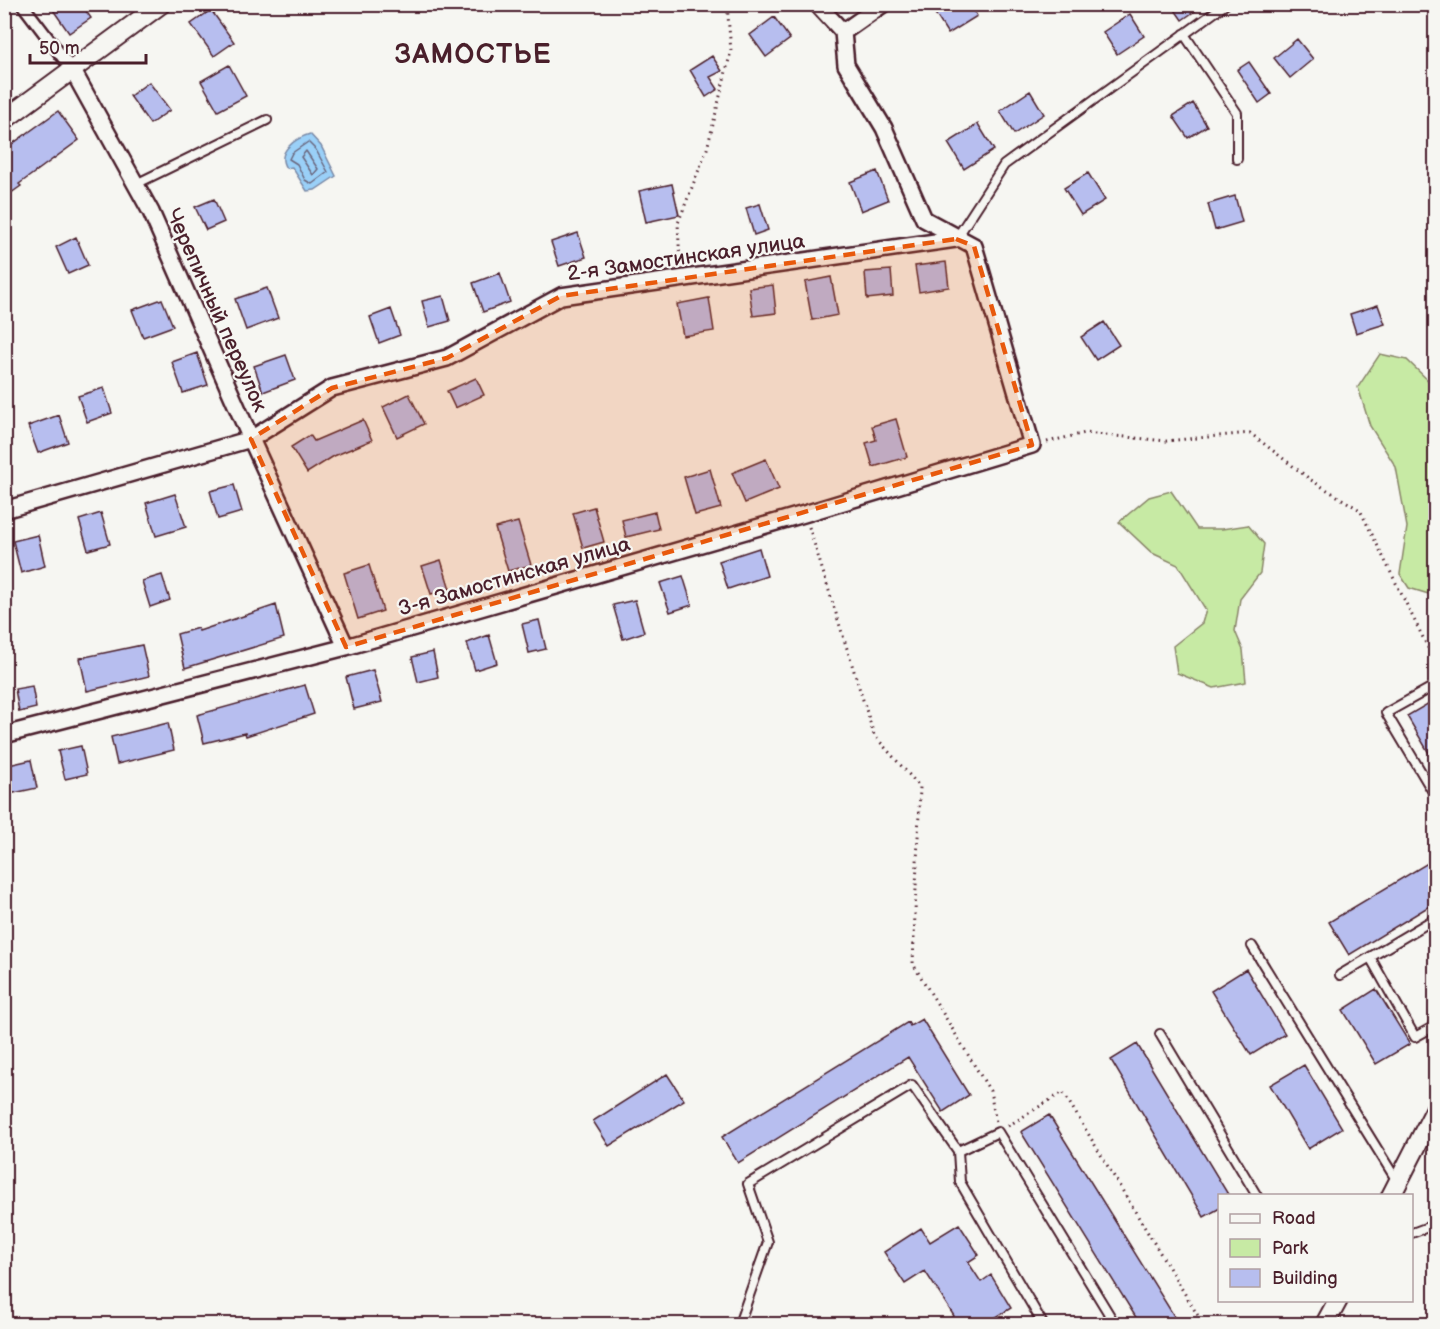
<svg xmlns="http://www.w3.org/2000/svg" width="1440" height="1329" viewBox="0 0 1440 1329" font-family="'Balsamiq Sans',sans-serif">
<style>
.green{fill:#c7eaa4;stroke:#888468;stroke-width:1.5}
.water{fill:#9ad0f8;stroke:#7a89a6;stroke-width:1.5}
.lines{fill:none;stroke-linecap:round;stroke-linejoin:round}
.shore{stroke:#6a667d;stroke-width:1.5}
.building{fill:#b7beef;stroke:#4a1f2b;stroke-width:1.5}
.service-casing{stroke:#4a1f2b;stroke-width:12}
.pedestrian-casing{stroke:#4a1f2b;stroke-width:15}
.minor-casing{stroke:#4a1f2b;stroke-width:20}
.tertiary-casing{stroke:#4a1f2b;stroke-width:22}
.path{stroke:#4a1f2b;stroke-width:3;stroke-dasharray:1.5 4.5;stroke-linecap:butt}
.service{stroke:#f6f6f2;stroke-width:8}
.pedestrian{stroke:#f6f6f2;stroke-width:10}
.minor{stroke:#f6f6f2;stroke-width:15}
.tertiary{stroke:#f6f6f2;stroke-width:18}
.marked{fill:#e8590c;fill-opacity:0.2;stroke:#e8590c;stroke-width:4.5;stroke-dasharray:12 8;stroke-linejoin:round}
.labels{text-anchor:middle;stroke-width:4.5;stroke-linejoin:round;paint-order:stroke}
.street-label{font-size:21px;fill:#4a1f2b;stroke:#f6f6f2}
.district-label{font-size:27px;font-weight:bold;letter-spacing:1.5px;fill:#4a1f2b;stroke:#f6f6f2}
</style>
<rect width="100%" height="100%" fill="#f6f6f2"/>
<filter id="ink" filterUnits="userSpaceOnUse"><feTurbulence type="fractalNoise" baseFrequency=".0167" numOctaves="2"/><feDisplacementMap in="SourceGraphic" scale="12" xChannelSelector="R" yChannelSelector="G"/><feConvolveMatrix kernelMatrix="1 2 1 2 8 2 1 2 1" color-interpolation-filters="sRGB"/></filter>
<g filter="url(#ink)">
<!-- green -->
<path class="green" d="M1380,354L1407,360L1435,387V596L1409,588L1400,574L1407,527L1396,467L1370,426L1358,387Z
M1171,491L1197,529H1222L1248,525L1264,544L1260,573L1240,599L1235,631L1243,650L1246,682L1214,688L1177,673L1173,646L1202,623L1206,610L1178,565L1152,553L1119,522L1149,497Z"/>
<!-- water -->
<path class="water" d="M310,134L321,146L336,176L315,190L307,191L292,167L286,168C275,152 296,138 310,134Z"/>
<g class="lines">
<!-- shore -->
<path class="shore" d="M308,142L316,150L328,172L312,184L305,180L297,164L289,159L292,153Z
M306,151L318,169L313,175L301,157Z"/>
</g>
<!-- building -->
<path class="building" d="M49,4H81L91,18L69,33Z
M929,4H970L977,16L948,34Z
M1171,4H1205L1182,20Z
M211,10L234,42L214,56L191,24Z
M1130,14L1144,36L1117,54L1103,32Z
M774,17L790,39L766,57L750,35Z
M1297,39L1313,59L1290,78L1274,58Z
M712,56L722,71L710,77L718,89L706,97L690,70Z
M1249,62L1271,94L1259,103L1237,70Z
M229,65L246,96L218,111L201,81Z
M149,82L170,110L150,124L130,96Z
M1030,91L1044,114L1014,134L1000,111Z
M1193,103L1207,126L1188,138L1173,116Z
M58,111L79,140L19,184L21,186L4,198V150Z
M978,124L994,150L964,169L948,143Z
M877,171L888,200L861,211L850,182Z
M1088,173L1105,200L1081,215L1064,188Z
M672,184L679,215L646,222L639,191Z
M1235,196L1242,222L1215,230L1208,204Z
M214,199L224,222L206,230L195,207Z
M760,204L768,230L754,235L746,208Z
M578,233L586,257L559,266L551,242Z
M76,237L88,265L68,274L56,247Z
M946,262L949,287L919,292L915,266Z
M891,270L893,296L867,299L865,272Z
M500,273L510,302L483,312L473,283Z
M831,277L838,315L812,320L805,282Z
M773,285L776,313L753,316L749,288Z
M267,288L278,318L246,330L235,299Z
M443,296L450,321L429,327L422,301Z
M709,298L714,331L683,336L677,304Z
M162,299L173,326L143,337L132,310Z
M1378,305L1385,324L1356,333L1350,314Z
M391,309L400,335L379,343L370,317Z
M1104,322L1119,345L1096,360L1081,337Z
M197,353L208,385L183,393L172,362Z
M286,355L295,380L263,392L254,366Z
M476,378L484,395L455,408L447,391Z
M104,388L112,413L87,422L78,396Z
M409,394L424,424L397,437L383,407Z
M59,415L68,442L38,453L28,426Z
M896,419L907,457L873,467L866,443L876,440L872,426Z
M363,420L372,440L334,456L307,473L291,447L310,435L314,441Z
M766,459L779,489L745,503L732,473Z
M710,469L721,508L695,515L684,477Z
M234,485L242,512L218,519L210,491Z
M175,494L186,527L156,536L146,503Z
M594,507L604,542L583,548L573,513Z
M655,512L659,529L626,537L622,520Z
M101,513L110,544L88,550L79,520Z
M518,522L531,565L508,571L495,528Z
M38,535L45,566L21,573L13,541Z
M759,548L767,576L728,589L719,561Z
M441,560L450,589L431,594L422,566Z
M369,565L383,611L358,619L344,573Z
M162,575L170,600L150,607L142,581Z
M683,576L692,605L670,612L660,583Z
M635,600L644,632L623,639L613,605Z
M276,605L284,638L185,668L177,634L198,628L199,631Z
M539,620L546,649L529,653L522,624Z
M489,635L497,663L475,670L467,643Z
M142,645L149,676L87,691L80,658Z
M433,652L438,677L418,682L412,657Z
M373,670L382,702L354,709L346,677Z
M305,685L314,714L246,736L245,733L204,743L197,715Z
M32,686L36,708L19,712L15,689Z
M1436,699V765L1407,716Z
M168,723L174,750L117,764L111,737Z
M81,746L87,774L65,779L58,751Z
M31,760L37,788L9,794L4,766Z
M1436,858V902L1349,955L1329,922Z
M1246,969L1285,1034L1251,1055L1211,991Z
M1376,989L1410,1044L1376,1064L1343,1010Z
M922,1019L969,1095L943,1112L908,1057L738,1163L722,1137L908,1022L910,1026Z
M1137,1044L1229,1196H1220V1208L1204,1217L1111,1060Z
M1304,1065L1342,1128L1308,1149L1270,1085Z
M667,1074L684,1100L609,1146L593,1121Z
M1049,1115L1179,1324H1140L1021,1132Z
M959,1224L979,1255L968,1262L981,1282L991,1275L1011,1308L985,1324H940L954,1316L925,1271L905,1284L884,1252L921,1228L930,1242Z"/>
<g class="lines">
<defs>
<path id="service" d="M1184,34L1237,113V159
M136,184L267,120
M956,239L1004,165L1226,4
M1436,685L1386,713L1436,797
M1252,946L1397,1181
M1370,957L1415,1037L1433,1027L1436,1009
M1340,975L1436,918
M1160,1034L1257,1196
M958,1151L960,1182L1043,1324
M1412,1233L1436,1224
M739,1324L768,1242L748,1184L912,1085L958,1151L998,1132L1115,1324"/>
<path id="pedestrian" d="M22,4L73,71"/>
<path id="minor" d="M817,4L843,32
M843,32L883,4
M73,71L151,212L251,439L346,647
M4,510L251,439L332,388L447,358L561,296L956,239
M4,735L346,647L804,514L1032,445L974,246L924,219L884,128L846,65L843,32"/>
<path id="tertiary" d="M4,120L161,4
M1391,1196L1436,1108
M1325,1324L1338,1300"/>
</defs>
<!-- service casing -->
<use href="#service" class="service-casing"/>
<!-- pedestrian casing -->
<use href="#pedestrian" class="pedestrian-casing"/>
<!-- minor casing -->
<use href="#minor" class="minor-casing"/>
<!-- tertiary casing -->
<use href="#tertiary" class="tertiary-casing"/>
<!-- path -->
<path class="path" d="M680,264L678,223L707,149L731,51L727,4
M1047,442L1085,433L1166,441L1250,433L1311,480L1360,510L1436,664
M809,527L874,735L920,787L913,964L990,1091L996,1122
M1008,1126L1063,1092L1203,1324"/>
<!-- service -->
<use href="#service" class="service"/>
<!-- pedestrian -->
<use href="#pedestrian" class="pedestrian"/>
<!-- minor -->
<use href="#minor" class="minor"/>
<!-- tertiary -->
<use href="#tertiary" class="tertiary"/>
</g>
</g>
<!-- marked area -->
<path class="marked" d="M956,239L974,246L1032,445L346,647L251,439L332,388L447,358L561,296Z"/>
<g class="labels">
<!-- street labels -->
<g class="street-label">
<text transform="translate(686 257) rotate(-8)" y="7">2-я Замостинская улица</text>
<text transform="translate(217 310) rotate(66)" y="7">Черепичный переулок</text>
<text transform="translate(514 576) rotate(-16)" y="7">3-я Замостинская улица</text>
</g>
<!-- district labels -->
<g class="district-label">
<text x="473" y="63">ЗАМОСТЬЕ</text>
</g>
</g>
<!-- margin -->
<rect width="1440" height="1329" fill="none" stroke="#f6f6f2" stroke-width="24"/>
<rect x="12" y="12" width="1416" height="1305" fill="none" stroke="#4a1f2b" stroke-width="2" filter="url(#ink)"/>
<!-- legend -->
<rect x="1218" y="1194" width="195" height="108" fill="#f6f6f2" stroke="#b1a0a2" stroke-width="1.5"/>
<rect x="1230" y="1214" width="30" height="9" fill="#f6f6f2" stroke="#b1a0a2" stroke-width="1.5"/>
<text x="1272" y="1224" font-size="18" fill="#4a1f2b">Road</text>
<rect x="1230" y="1239" width="30" height="18" fill="#c7eaa4" stroke="#b1a0a2" stroke-width="1.5"/>
<text x="1272" y="1254" font-size="18" fill="#4a1f2b">Park</text>
<rect x="1230" y="1269" width="30" height="18" fill="#b7beef" stroke="#b1a0a2" stroke-width="1.5"/>
<text x="1272" y="1284" font-size="18" fill="#4a1f2b">Building</text>
<!-- scale -->
<path d="M30 54v9h116v-9" fill="none" stroke="#4a1f2b" stroke-width="3"/>
<text x="39" y="54" font-size="18" fill="#4a1f2b" stroke="#f6f6f2" stroke-width="4.5" paint-order="stroke">50 m</text>
</svg>
